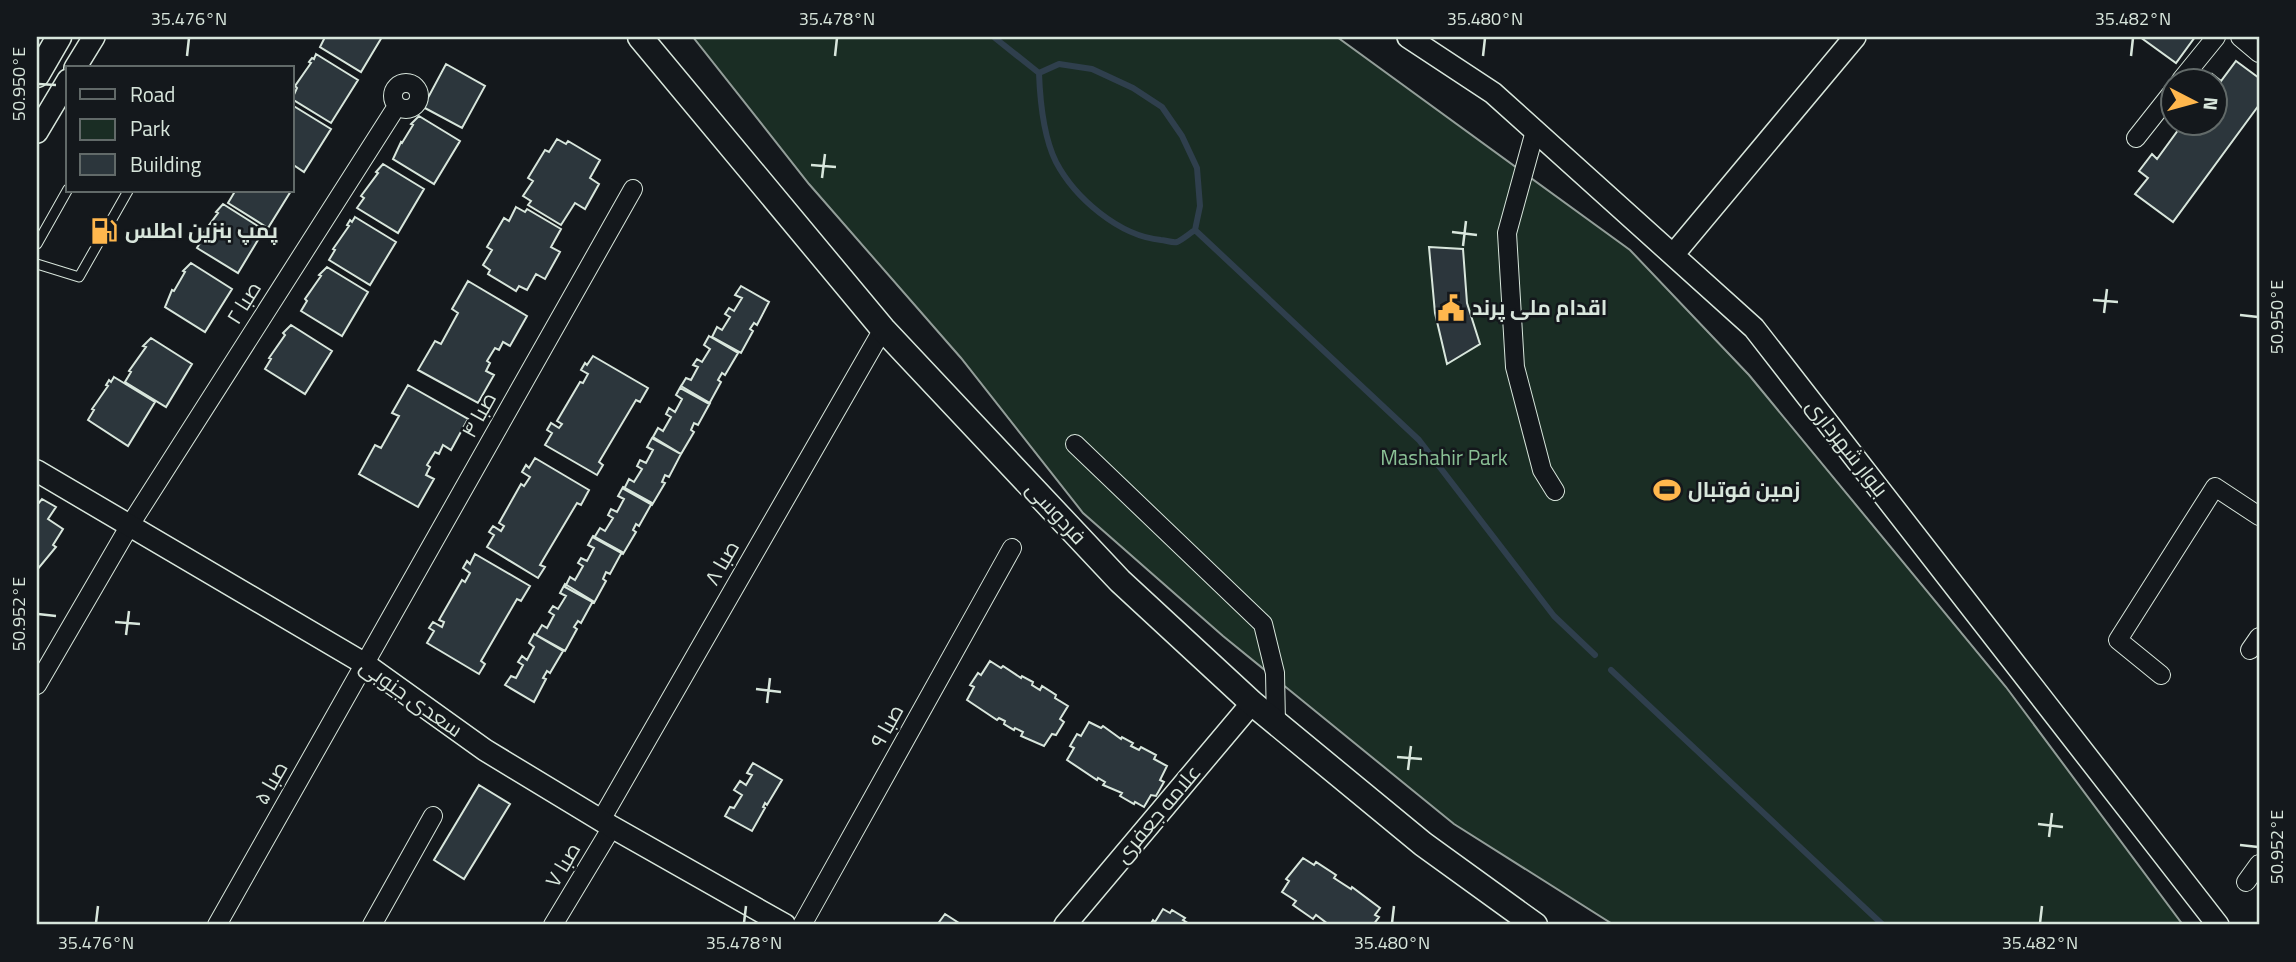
<svg xmlns="http://www.w3.org/2000/svg" width="2296" height="962" viewBox="0 0 2296 962" font-family="'Titillium Web',Cairo,sans-serif">
<style>
.green{fill:#1a2d24;stroke:#939e99;stroke-width:2}
.lines{fill:none;stroke-linecap:round;stroke-linejoin:round}
.stream{stroke:#2f3f4d;stroke-width:6}
.building{fill:#2c363c;stroke:#d8e6dc;stroke-width:2}
.service-casing{stroke:#d8e6dc;stroke-width:11}
.minor-casing{stroke:#d8e6dc;stroke-width:20}
.tertiary-casing{stroke:#d8e6dc;stroke-width:24}
.secondary-casing{stroke:#d8e6dc;stroke-width:27}
.service{stroke:#14181c;stroke-width:9}
.minor{stroke:#14181c;stroke-width:18}
.tertiary{stroke:#14181c;stroke-width:21}
.secondary{stroke:#14181c;stroke-width:24}
.ticks{fill:none;stroke:#d8e6dc;stroke-width:2.5}
.labels{text-anchor:middle;stroke-width:5;stroke-linejoin:round;paint-order:stroke}
.poi-label{font-size:21px;font-weight:bold;fill:#d8e6dc;stroke:#14181c;text-anchor:start}
.street-label{font-size:21px;fill:#d8e6dc;stroke:#14181c}
.park-label{font-size:21px;fill:#8ac095;stroke:#14181c}
.neatline{fill:none;stroke:#d8e6dc;stroke-width:2.5}
.ticks-label{font-size:18px;text-anchor:middle;fill:#d8e6dc}
</style>
<rect width="100%" height="100%" fill="#14181c"/>
<!-- green -->
<path class="green" d="M693,37H1337L1630,250L1749,375L2006,687L2183,925H1614L1454,824L1223,636L1083,513L961,358L809,184Z"/>
<g class="lines">
<!-- stream -->
<path class="stream" d="M995,38L1039,73C1040,100 1044,138 1056,162C1075,198 1119,236 1161,240C1165,240 1172,243 1177,242C1182,240 1190,233 1195,230L1419,440L1554,616L1595,655
M1039,73L1059,64L1092,69L1133,88L1162,107L1182,136L1197,168L1200,206L1195,230
M1611,670L1883,925"/>
</g>
<!-- building -->
<path class="building" d="M325,37H382L361,72L320,47Z
M2140,37H2195L2176,63Z
M316,54L358,80L331,123L292,99L297,88L295,86L311,63L309,62L312,58L314,59Z
M2236,61L2259,78V105L2173,222L2135,194L2148,178L2139,171L2152,154L2157,159L2184,122H2216V80H2207L2212,74L2221,81Z
M446,64L485,86L462,128L423,107Z
M292,105L331,129L304,172L292,164Z
M419,116L460,141L434,184L393,159L401,142L402,143L413,125L411,124Z
M557,139L566,144L568,141L600,160L590,178L599,184L585,209L575,203L561,225L528,205L531,201L523,196L533,181L528,178L545,150L549,152Z
M383,164L424,189L398,233L357,208L364,198L361,196L378,173L376,172Z
M232,191H291L268,228L228,203L234,193Z
M223,204L264,230L238,273L197,248L203,238L201,236L218,213L216,212Z
M516,207L525,212L527,209L561,229L551,247L560,252L545,279L536,274L527,290L519,286L516,291L488,274L490,270L483,265L492,250L487,247L504,218L509,221Z
M355,217L396,242L370,285L329,260L335,250L333,249L349,226L347,225L350,220L352,222Z
M1429,247L1463,249L1467,303L1480,344L1447,364L1435,313Z
M191,263L232,289L205,332L165,307L172,290L174,291L185,272L183,271Z
M327,267L368,292L342,336L301,311L307,301L305,299L321,276L319,275Z
M468,281L527,316L510,346L503,342L499,350L495,348L487,361L490,363L486,371L494,375L478,403L418,370L435,341L441,344L458,313L452,309Z
M741,286L769,302L757,325L754,323L750,329L753,331L741,353L712,337L717,327L722,330L730,317L725,314L729,308L734,311L742,298L735,295Z
M291,325L332,351L305,394L265,369L271,359L269,358L285,335L283,333Z
M709,336L738,353L725,375L722,373L718,380L721,382L709,404L680,388L686,378L691,380L698,367L693,365L697,359L702,362L710,349L704,345Z
M151,338L192,364L166,407L125,382L131,372L129,371L146,347L143,346Z
M593,356L648,388L640,402L636,400L599,462L603,465L597,475L545,445L552,433L547,430L551,423L559,428L562,424L557,421L580,382L583,383L588,374L581,370L585,363L587,365Z
M114,377L155,402L128,446L88,420L94,410L92,409L108,386L106,385L109,380L111,382Z
M408,385L468,419L451,450L443,445L439,454L435,452L427,465L430,467L426,475L434,479L418,507L359,474L375,445L381,448L399,416L392,413Z
M681,386L710,403L698,425L694,423L691,430L694,432L681,454L653,437L658,428L663,431L671,417L666,414L669,408L675,412L682,399L676,395Z
M652,438L681,454L669,477L665,475L662,482L665,483L652,505L624,489L629,479L634,482L642,469L637,466L640,460L646,463L653,450L647,447Z
M535,458L589,490L581,505L577,503L540,565L545,567L538,578L487,547L494,535L489,532L493,526L501,531L504,526L499,523L521,484L524,486L530,477L522,472L526,465L529,468Z
M623,487L652,503L639,526L636,524L633,530L636,532L623,554L594,538L600,528L605,531L613,518L608,515L611,509L617,512L624,499L618,496Z
M42,499L56,507L48,519L63,529L53,545L56,547L37,570V505Z
M593,536L622,552L610,574L606,572L603,579L606,581L594,603L565,587L570,577L575,580L583,566L578,563L581,558L587,561L594,548L588,545Z
M475,554L530,586L521,601L517,599L481,661L485,664L479,674L427,643L434,631L429,628L433,622L442,627L444,622L439,620L462,580L465,582L470,573L463,568L467,561L470,564Z
M565,584L593,601L581,623L578,621L574,627L577,629L565,651L536,635L542,625L547,628L554,615L549,612L553,606L558,609L566,596L560,593Z
M534,634L563,651L550,673L547,671L543,678L546,679L534,702L505,685L511,676L516,678L523,665L518,662L522,656L527,660L534,647L529,643Z
M990,661L1001,668L1003,666L1021,678L1022,676L1033,682L1032,685L1040,690L1042,686L1056,695L1055,698L1068,706L1060,719L1064,722L1056,735L1052,734L1044,746L1021,736L1023,732L1015,728L1014,730L1004,724L1005,721L999,718L997,720L967,700L974,687L970,685L978,673L981,675Z
M1089,722L1101,728L1103,726L1121,739L1122,737L1133,743L1131,746L1139,750L1141,747L1156,755L1154,759L1167,766L1160,780L1164,782L1156,796L1151,795L1144,807L1135,802L1134,804L1120,796L1122,793L1103,785L1105,782L1098,778L1097,780L1067,760L1074,748L1070,746L1077,734L1081,736Z
M753,763L782,780L767,805L765,803L763,807L765,808L752,831L725,816L730,807L734,808L742,795L734,790L740,781L746,785L752,775L747,773Z
M479,785L510,804L464,879L434,860Z
M1303,858L1314,865L1316,862L1336,875L1334,878L1351,889L1352,887L1380,908L1375,915L1379,917L1373,925H1328V924L1316,915L1313,919L1293,905L1296,901L1282,892L1289,881L1286,879Z
M1163,909L1170,913L1172,910L1185,918L1183,920L1191,925H1150L1153,920L1155,922Z
M945,914L962,925H937Z"/>
<g class="lines">
<defs>
<path id="service" d="M37,244L68,189
M37,264L79,277L128,191"/>
<path id="minor" d="M2240,37L2259,53
M2181,80L2216,37
M393 96a13 13 0 1 1 26 0a13 13 0 1 1-26 0Z
M1535,131L1507,233L1515,367L1542,470L1555,491
M2136,138L2174,90
M1075,444L1263,624L1275,673L1276,723
M2250,650L2259,637
M2161,675L2118,640L2215,487L2259,516
M37,685L130,525L397,106
M601,820L883,329
M2246,882L2259,864
M217,925L633,189
M372,925L433,816
M553,925L612,827
M802,925L1012,548"/>
<path id="tertiary" d="M1408,37L1493,93L1754,328L2218,925
M75,68L94,37
M37,132L68,80
M1673,255L1855,37
M37,471L365,664L485,750L612,827L785,925
M1065,925L1252,703"/>
<path id="secondary" d="M640,37L883,329L1120,581L1252,703L1423,844L1535,925
M37,75L59,37"/>
</defs>
<!-- service casing -->
<use href="#service" class="service-casing"/>
<!-- minor casing -->
<use href="#minor" class="minor-casing"/>
<!-- tertiary casing -->
<use href="#tertiary" class="tertiary-casing"/>
<!-- secondary casing -->
<use href="#secondary" class="secondary-casing"/>
<!-- service -->
<use href="#service" class="service"/>
<!-- minor -->
<use href="#minor" class="minor"/>
<!-- tertiary -->
<use href="#tertiary" class="tertiary"/>
<!-- secondary -->
<use href="#secondary" class="secondary"/>
</g>
<!-- ticks -->
<path class="ticks" d="M187,56L189,38M835,56L837,38M1483,56L1485,38M2131,56L2133,38M38,84L56,85M811,165L836,167M822,178L825,154M1452,232L1477,235M1463,246L1466,221M2093,300L2118,302M2104,313L2107,289M2240,315L2258,317M38,614L56,616M115,622L140,624M126,635L129,611M756,689L781,692M767,703L770,678M1397,757L1422,759M1408,770L1411,746M2038,824L2063,827M2049,837L2052,813M2240,845L2258,847M96,923L98,906M744,923L746,906M1392,923L1394,906M2040,923L2042,906"/>
<!-- icons -->
<defs>
<symbol id="fuel-bare" viewBox="-9 -9 18 18"><path d="M-5.5-6h7V0h2V4h1.3V-2.5L3-4.5l.8-.8L6-3V5H2.5V1h-1V6h-7ZM-4.2-4.7v3.2H.2V-4.7Z" fill="#ffb74d" stroke="#14181c" stroke-width="2.5" paint-order="stroke"/></symbol>
<symbol id="civic-bare" viewBox="-9 -9 18 18"><path d="M-.6-6.5H3V-4.5H.6V-3L4-1V1h2V6H-6V1h2V-1L-.6-3ZM-1.2 2.5V6h2.4V2.5Z" fill="#ffb74d" stroke="#14181c" stroke-width="2.5" paint-order="stroke"/></symbol>
<symbol id="stadium-bare" viewBox="-9 -9 18 18"><path d="M0-5a6.5 5 0 1 0 0 10a6.5 5 0 1 0 0-10ZM-3.5-1.8h7v3.6h-7Z" fill="#ffb74d" stroke="#14181c" stroke-width="2.5" paint-order="stroke"/></symbol>
</defs>
<g fill-rule="evenodd">
<use href="#fuel-bare" x="85" y="212" width="38" height="38"/>
<use href="#civic-bare" x="1432" y="289" width="38" height="38"/>
<use href="#stadium-bare" x="1648" y="471" width="38" height="38"/>
</g>
<g class="labels">
<!-- poi labels -->
<g class="poi-label">
<text x="125" y="238">پمپ بنزین اطلس</text>
<text x="1472" y="315">اقدام ملی پرند</text>
<text x="1688" y="497">زمین فوتبال</text>
</g>
<!-- street labels -->
<g class="street-label">
<text transform="translate(244 303) rotate(-58)" y="7">صبا ۲</text>
<text transform="translate(479 415) rotate(-61)" y="7">صبا ۴</text>
<text transform="translate(1847 448) rotate(52)" y="7">بلوار شهرداری</text>
<text transform="translate(1056 513) rotate(47)" y="7">فردوسی</text>
<text transform="translate(722 563) rotate(-60)" y="7">صبا ۸</text>
<text transform="translate(411 698) rotate(35)" y="7">سعدی جنوبی</text>
<text transform="translate(887 726) rotate(-61)" y="7">صبا ۹</text>
<text transform="translate(271 783) rotate(-60)" y="7">صبا ۵</text>
<text transform="translate(1158 814) rotate(-50)" y="7">علامه جعفری</text>
<text transform="translate(563 865) rotate(-59)" y="7">صبا ۷</text>
</g>
<!-- park labels -->
<g class="park-label">
<text x="1444" y="465">Mashahir Park</text>
</g>
</g>
<!-- border -->
<rect width="2296" height="962" fill="none" stroke="#14181c" stroke-width="77"/>
<!-- legend -->
<rect x="66" y="66" width="228" height="126" fill="#14181c" stroke="#626a69" stroke-width="2"/>
<rect x="80" y="89" width="35" height="10" fill="#14181c" stroke="#626a69" stroke-width="2"/>
<text x="130" y="102" font-size="21" fill="#d8e6dc">Road</text>
<rect x="80" y="119" width="35" height="21" fill="#1a2d24" stroke="#626a69" stroke-width="2"/>
<text x="130" y="136" font-size="21" fill="#d8e6dc">Park</text>
<rect x="80" y="154" width="35" height="21" fill="#2c363c" stroke="#626a69" stroke-width="2"/>
<text x="130" y="172" font-size="21" fill="#d8e6dc">Building</text>
<!-- north arrow -->
<g transform="translate(2194 102) rotate(96)"><circle r="33" fill="#14181c" stroke="#626a69" stroke-width="2"/>
<path d="M0-5L12 26L0 18L-12 26Z" fill="#ffb74d"/>
<text y="-10" font-size="19" font-weight="bold" text-anchor="middle" fill="#d8e6dc">N</text>
</g>
<rect x="38" y="38" width="2220" height="885" class="neatline"/>
<g class="ticks-label">
<text x="189" y="25">35.476°N</text>
<text x="837" y="25">35.478°N</text>
<text x="1485" y="25">35.480°N</text>
<text x="2133" y="25">35.482°N</text>
<text transform="translate(19 84) rotate(-90)" y="6">50.950°E</text>
<text transform="translate(2277 317) rotate(-90)" y="6">50.950°E</text>
<text transform="translate(19 614) rotate(-90)" y="6">50.952°E</text>
<text transform="translate(2277 847) rotate(-90)" y="6">50.952°E</text>
<text x="96" y="949">35.476°N</text>
<text x="744" y="949">35.478°N</text>
<text x="1392" y="949">35.480°N</text>
<text x="2040" y="949">35.482°N</text>
</g>
</svg>
